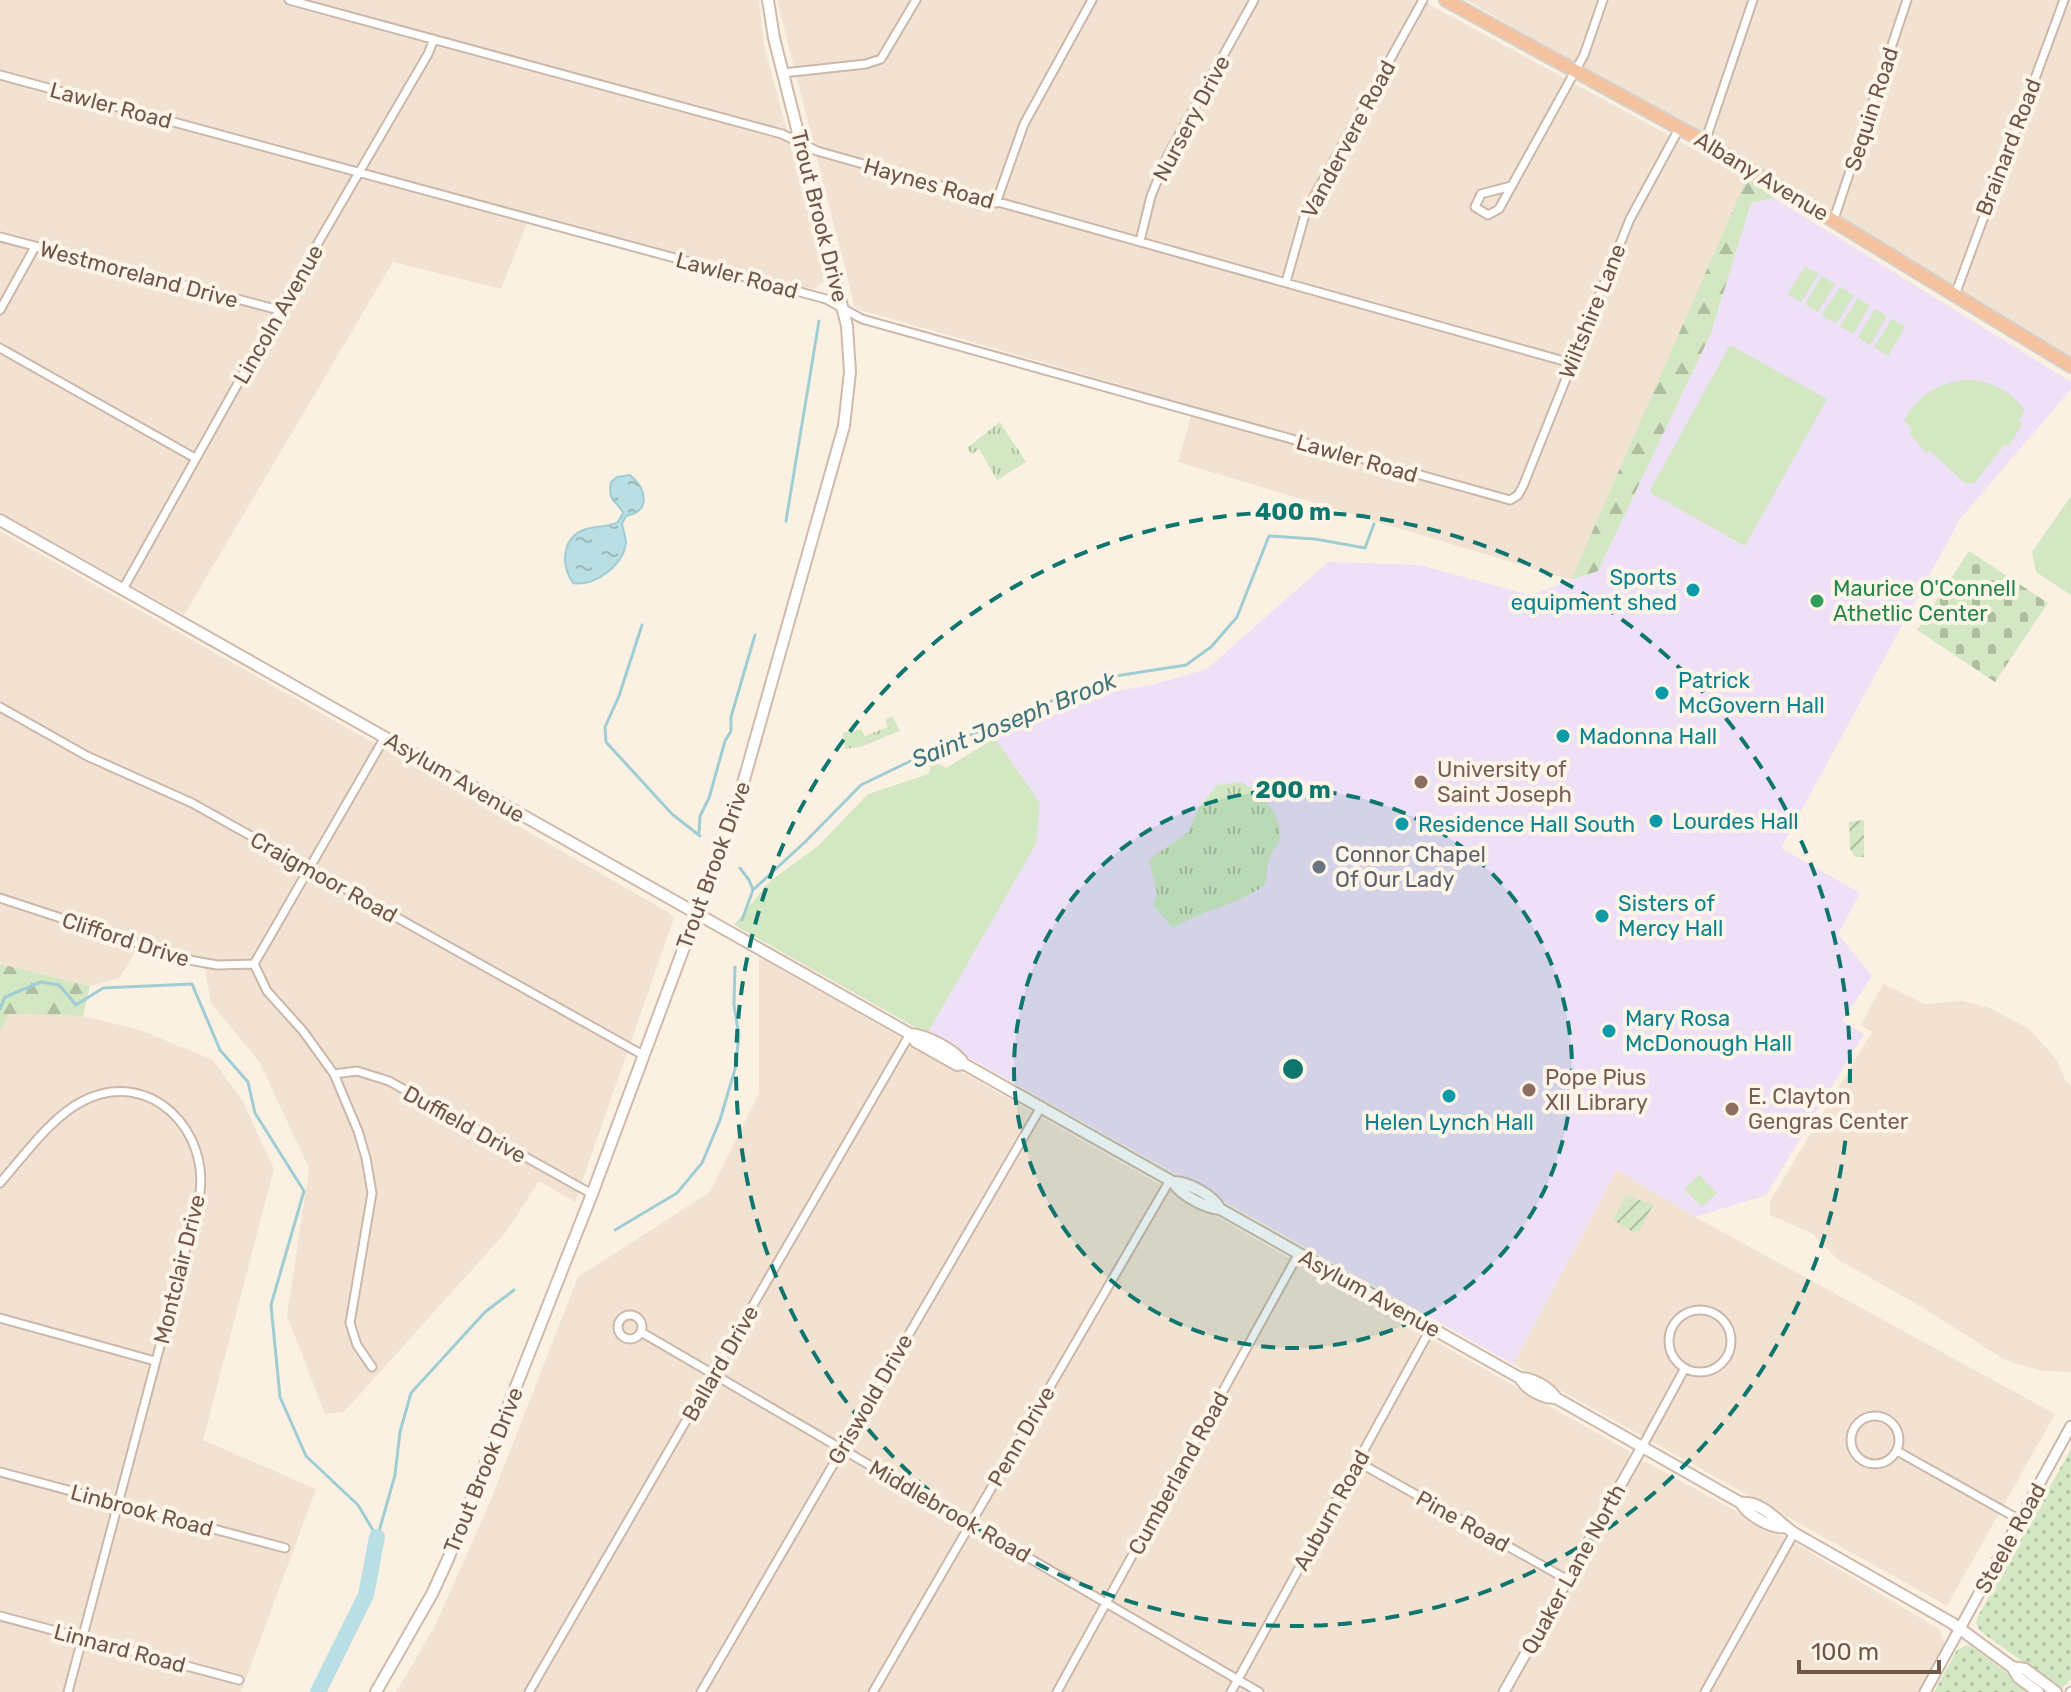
<svg xmlns="http://www.w3.org/2000/svg" width="2071" height="1692" viewBox="0 0 2071 1692" font-family="Rubik,sans-serif">
<style>
.residential{fill:#f2e2d2}
.education{fill:#eee0f7}
.grass{fill:url(#grass-tufts)}
.forest{fill:url(#forest-firs)}
.cemetery{fill:url(#cemetery-stones)}
.park{fill:url(#park-dots)}
.garden{fill:url(#garden-furrows)}
.pitch{fill:#d2e7c2}
.water{fill:url(#water-ripples);stroke:#a0cdd4;stroke-width:2}
.lines{fill:none;stroke-linecap:round;stroke-linejoin:round}
.stream{stroke:#a0cdd4;stroke-width:3}
.river{stroke:#b9dee3;stroke-width:16}
.minor-casing{stroke:#cbb8aa;stroke-width:11}
.tertiary-casing{stroke:#cbb8aa;stroke-width:13}
.secondary-casing{stroke:#d0baab;stroke-width:14}
.trunk-casing{stroke:#d7d0cc;stroke-width:16}
.minor{stroke:#fff;stroke-width:7}
.tertiary{stroke:#fff;stroke-width:9}
.secondary{stroke:#fff;stroke-width:10}
.trunk{stroke:#f4c29e;stroke-width:12}
.ring{fill:none;stroke:#0f766e;stroke-width:4;stroke-dasharray:14 10}
.culture-dot{fill:#0f9aa8;stroke:#fef5e9;stroke-width:3}
.leisure-dot{fill:#2e9e5b;stroke:#fef5e9;stroke-width:3}
.education-dot{fill:#8d6e63;stroke:#fef5e9;stroke-width:3}
.worship-dot{fill:#6b7280;stroke:#fef5e9;stroke-width:3}
.labels{text-anchor:middle;stroke-width:8;stroke-linejoin:round;paint-order:stroke}
.street-label{font-size:22px;fill:#71574a;stroke:#fef5e9}
.culture-label{font-size:22px;fill:#0d838f;stroke:#fef5e9;text-anchor:start}
.leisure-label{font-size:22px;fill:#27864d;stroke:#fef5e9;text-anchor:start}
.education-label{font-size:22px;fill:#785e54;stroke:#fef5e9;text-anchor:start}
.worship-label{font-size:22px;fill:#5b616d;stroke:#fef5e9;text-anchor:start}
.water-label{font-size:24px;font-style:italic;fill:#43757d;stroke:#fef5e9}
.centre{fill:#0f766e;stroke:#fef5e9;stroke-width:4}
.ring-label{font-size:24px;text-anchor:middle;font-weight:bold;fill:#0f766e;stroke:#fef5e9;stroke-width:8;stroke-linejoin:round;paint-order:stroke}
</style>
<defs>
<pattern id="grass-tufts" width="24" height="20" patternUnits="userSpaceOnUse" patternTransform="scale(2)"><rect width="24" height="20" fill="#d2e7c2"/><path d="M3 7l-1-3M5 7V3M7 7l1-3M15 17l-1-3M17 17v-4M19 17l1-3" fill="none" stroke="#afbea0"/></pattern>
<pattern id="forest-firs" width="22" height="20" patternUnits="userSpaceOnUse" patternTransform="scale(2)"><rect width="22" height="20" fill="#d2e7c2"/><path d="M5 1l3.5 6h-7zM16 11l3.5 6h-7z" fill="#afbea0"/></pattern>
<pattern id="cemetery-stones" width="16" height="16" patternUnits="userSpaceOnUse" patternTransform="scale(2)"><rect width="16" height="16" fill="#d2e7c2"/><path d="M2 7V4a2 2 0 0 1 4 0v3zM10 15v-3a2 2 0 0 1 4 0v3z" fill="#afbea0"/></pattern>
<pattern id="park-dots" width="8" height="8" patternUnits="userSpaceOnUse" patternTransform="scale(2)"><rect width="8" height="8" fill="#d2e7c2"/><path d="M2 2h.1M6 6h.1" fill="none" stroke="#afbea0" stroke-width="1.8" stroke-linecap="round"/></pattern>
<pattern id="garden-furrows" width="10" height="10" patternUnits="userSpaceOnUse" patternTransform="scale(2)"><rect width="10" height="10" fill="#d2e7c2"/><path d="M-1 1l2-2M0 10L10 0M9 11l2-2" fill="none" stroke="#afbea0"/></pattern>
<pattern id="water-ripples" width="26" height="14" patternUnits="userSpaceOnUse" patternTransform="scale(2)"><rect width="26" height="14" fill="#b9dee3"/><path d="M2 4q2-2 4 0t4 0M15 11q2-2 4 0t4 0" fill="none" stroke="#9bb7ba"/></pattern>
</defs>
<rect width="100%" height="100%" fill="#fbf1e3"/>
<!-- residential -->
<path class="residential" d="M0,0H759L764,45L825,273V281L814,289L802,287L531,213L501,289L393,262L184,615L0,512Z
M777,0H1421L1747,178L1571,580L1178,462L1194,406L857,309L854,304Z
M1467,0H2071V358Z
M0,531L321,713L668,912L674,918L575,1202L539,1181L506,1232L344,1412L325,1414L287,1316L309,1168L260,1063L211,1003L205,969L137,950L119,978L90,986L0,964Z
M759,957L1629,1451V1457L1497,1692H396L434,1628L490,1502L578,1277L710,1192L759,1093Z
M1883,984L1925,1004L1962,1001L1990,1008L2029,1029L2057,1060L2066,1082L2071,1085V1372L2043,1371L2007,1361L1920,1306L1837,1259L1812,1233L1770,1215V1201L1872,1032L1861,1025Z
M9,1014L83,1016L140,1030L213,1060L242,1100L274,1169L203,1440L316,1489L241,1692H0V1032Z
M1617,1170L1695,1217L2055,1414L1947,1606L1513,1364Z
M1644,1461L1800,1546L1939,1629L1946,1645L1919,1692H1509L1640,1463Z"/>
<!-- education -->
<path class="education" d="M1774,198L2071,382V389L1960,519L1781,848L1860,893L1838,934L1872,976L1842,1021L1864,1034L1766,1195L1695,1217L1617,1170L1513,1364L927,1034L1036,844L1040,803L995,738L1111,692L1151,685L1207,669L1328,562L1419,565L1530,595L1598,571L1711,333L1751,203Z"/>
<!-- grass -->
<path class="grass" d="M1000,422L1026,462L997,480L979,449L972,454L967,448Z
M892,716L900,731L860,747L845,749L843,733L861,729L865,736L888,727L885,720Z
M1241,782C1260,792 1282,814 1280,837C1279,844 1275,847 1272,853C1267,862 1267,875 1265,885C1237,905 1203,910 1173,928L1153,905L1157,893L1149,860L1189,831L1198,809L1217,785Z"/>
<!-- forest -->
<path class="forest" d="M1747,178L1774,198L1751,203L1711,333L1598,571L1571,580Z
M0,964L90,986L83,1016L9,1014L0,1032Z"/>
<!-- cemetery -->
<path class="cemetery" d="M1969,551L2048,603L1995,682L1917,630Z"/>
<!-- park -->
<path class="park" d="M2071,1449V1679L2061,1689L1980,1631L1976,1624L1977,1618Z
M1967,1645L1972,1647L2033,1692H1934L1957,1650Z"/>
<!-- garden -->
<path class="garden" d="M1864,820V857H1855L1850,849L1849,822Z
M1626,1195L1653,1205L1639,1231L1633,1232L1613,1220Z"/>
<!-- pitch -->
<path class="pitch" d="M1805,266L1819,274L1801,302L1788,294Z
M1822,276L1835,284L1818,312L1805,304Z
M1840,287L1854,295L1836,324L1822,315Z
M1858,298L1870,306L1853,334L1840,326Z
M1875,309L1887,316L1870,345L1858,337Z
M1892,319L1905,327L1888,356L1874,347Z
M1730,345L1827,399L1745,546L1649,492Z
M1965,380C1990,380 2010,390 2025,410L2019,421L2022,424L2009,446L2005,444L1975,483L1966,484L1930,451L1926,453L1909,433L1912,430L1904,420C1918,396 1937,383 1965,380Z
M2071,496V595L2036,572L2032,552Z
M995,738L1040,803L1036,844L927,1034L734,925L769,882L818,846L868,794L929,774L931,764L935,762L946,768Z
M1699,1175L1717,1193L1702,1207L1684,1189Z"/>
<!-- water -->
<path class="water" d="M630,475C647,489 651,511 626,516L622,524C623,530 626,537 626,543C623,565 595,587 573,583C560,564 562,537 586,529C597,526 609,527 618,522L623,513C618,501 607,503 611,482L617,477Z"/>
<g class="lines">
<!-- stream -->
<path class="stream" d="M786,521L819,321
M642,625L619,696L605,727L606,742L672,814L700,836
M699,833L700,816L709,798L725,741L731,731V717L755,635
M740,868L749,880L753,890
M742,920L753,890L806,841L861,785L927,753L1109,677L1186,665L1211,647L1237,617L1269,536L1315,539L1365,548L1374,524
M0,1009L5,997L41,982L59,985L76,1005L103,988L192,984L220,1050L248,1082L255,1113L304,1191L271,1305L280,1397L306,1456L358,1505L377,1537
M615,1230L677,1193L702,1163L720,1120L735,1069L739,1036L734,1005L735,967
M378,1535L395,1475L400,1432L411,1393L485,1312L514,1290"/>
<!-- river -->
<path class="river" d="M318,1692L366,1595L377,1537"/>
<defs>
<path id="minor" d="M289,0L782,134L817,151L1571,363
M783,73L866,64L881,59L916,0
M0,75L826,299L862,319L1510,500L1518,495L1523,486L1630,219L1680,127
M1705,142L1753,0
M1511,186L1481,194L1475,207L1488,215L1499,209L1584,55L1603,0
M996,203L1024,124L1092,0
M1834,219L1907,0
M0,237L279,310
M1140,241L1151,196L1167,157L1254,0
M1286,282L1306,211L1423,0
M1955,295L2064,0
M0,310L35,247
M0,348L195,458
M123,589L279,310L428,54L434,39
M0,707L87,756L192,803L643,1055
M0,898L189,960L217,965L254,964
M254,964L267,991L303,1031L334,1074L358,1131L366,1158L372,1193L350,1323L357,1345L372,1367
M254,964L385,737
M334,1074L357,1071L389,1081L592,1194
M0,1183C23,1157 52,1116 83,1101C150,1067 212,1131 199,1199L68,1692
M1669 1341a31 31 0 1 1 62 0a31 31 0 1 1-62 0Z
M618 1327a12 12 0 1 1 24 0a12 12 0 1 1-24 0Z
M0,1318L155,1361
M641,1332L1259,1692
M1851 1440a24 24 0 1 1 48 0a24 24 0 1 1-48 0Z
M1642,1447L1685,1368
M1897,1451L2020,1520
M1358,1462L1568,1580
M0,1472L285,1548
M0,1616L239,1680
M529,1692L910,1034
M701,1692L1041,1107
M873,1692L1170,1180
M1057,1692L1299,1253
M1231,1692L1431,1328
M1705,1692L1794,1533
M2070,1692L2071,1691"/>
<path id="tertiary" d="M1504,1692L1642,1447
M1925,1692L2071,1426"/>
<path id="secondary" d="M0,520L910,1034L916,1042L957,1065L964,1064
M910,1034C926,1035 956,1050 964,1064L1173,1182C1188,1182 1213,1195 1220,1209
M1173,1182C1181,1195 1205,1208 1220,1209L1520,1378C1526,1389 1543,1399 1556,1398
M1520,1378C1532,1378 1549,1387 1556,1398L1741,1503C1748,1515 1771,1529 1785,1527
M1741,1503C1761,1500 1779,1523 1794,1533L1952,1623L2012,1667L2018,1677L2038,1692
M2012,1667L2025,1669L2056,1692
M376,1692L432,1594L448,1559L592,1194L736,808L844,426L850,372L847,326L774,38L768,0"/>
<path id="trunk" d="M1446,0L1705,142L2071,366"/>
</defs>
<!-- minor casing -->
<use href="#minor" class="minor-casing"/>
<!-- tertiary casing -->
<use href="#tertiary" class="tertiary-casing"/>
<!-- secondary casing -->
<use href="#secondary" class="secondary-casing"/>
<!-- trunk casing -->
<use href="#trunk" class="trunk-casing"/>
<!-- minor -->
<use href="#minor" class="minor"/>
<!-- tertiary -->
<use href="#tertiary" class="tertiary"/>
<!-- secondary -->
<use href="#secondary" class="secondary"/>
<!-- trunk -->
<use href="#trunk" class="trunk"/>
</g>
<!-- distance rings -->
<circle cx="1293" cy="1069" r="279" fill="#0f766e" fill-opacity=".12"/>
<g class="ring">
<circle cx="1293" cy="1069" r="279"/>
<circle cx="1293" cy="1069" r="557"/>
</g>
<!-- markers -->
<g class="culture-dot">
<circle cx="1693" cy="590" r="8"/>
<circle cx="1662" cy="693" r="8"/>
<circle cx="1563" cy="736" r="8"/>
<circle cx="1656" cy="821" r="8"/>
<circle cx="1402" cy="824" r="8"/>
<circle cx="1602" cy="916" r="8"/>
<circle cx="1609" cy="1031" r="8"/>
<circle cx="1449" cy="1096" r="8"/>
</g>
<circle class="leisure-dot" cx="1817" cy="601" r="8"/>
<g class="education-dot">
<circle cx="1421" cy="782" r="8"/>
<circle cx="1529" cy="1090" r="8"/>
<circle cx="1732" cy="1109" r="8"/>
</g>
<circle class="worship-dot" cx="1319" cy="867" r="8"/>
<g class="labels">
<!-- street labels -->
<g class="street-label">
<text transform="translate(111 105) rotate(15)" y="8">Lawler Road</text>
<text transform="translate(1871 109) rotate(-72)" y="8">Sequin Road</text>
<text transform="translate(1191 118) rotate(-62)" y="8">Nursery Drive</text>
<text transform="translate(1348 139) rotate(-62)" y="8">Vandervere Road</text>
<text transform="translate(2008 147) rotate(-69)" y="8">Brainard Road</text>
<text transform="translate(1762 176) rotate(31)" y="8">Albany Avenue</text>
<text transform="translate(929 183) rotate(16)" y="8">Haynes Road</text>
<text transform="translate(820 216) rotate(76)" y="8">Trout Brook Drive</text>
<text transform="translate(139 274) rotate(15)" y="8">Westmoreland Drive</text>
<text transform="translate(737 275) rotate(15)" y="8">Lawler Road</text>
<text transform="translate(1592 311) rotate(-68)" y="8">Wiltshire Lane</text>
<text transform="translate(278 314) rotate(-60)" y="8">Lincoln Avenue</text>
<text transform="translate(1357 458) rotate(16)" y="8">Lawler Road</text>
<text transform="translate(455 777) rotate(30)" y="8">Asylum Avenue</text>
<text transform="translate(713 865) rotate(-70)" y="8">Trout Brook Drive</text>
<text transform="translate(324 877) rotate(29)" y="8">Craigmoor Road</text>
<text transform="translate(126 939) rotate(18)" y="8">Clifford Drive</text>
<text transform="translate(465 1124) rotate(29)" y="8">Duffield Drive</text>
<text transform="translate(179 1269) rotate(-76)" y="8">Montclair Drive</text>
<text transform="translate(1370 1293) rotate(29)" y="8">Asylum Avenue</text>
<text transform="translate(720 1363) rotate(-60)" y="8">Ballard Drive</text>
<text transform="translate(870 1399) rotate(-60)" y="8">Griswold Drive</text>
<text transform="translate(1021 1436) rotate(-60)" y="8">Penn Drive</text>
<text transform="translate(483 1470) rotate(-68)" y="8">Trout Brook Drive</text>
<text transform="translate(1178 1473) rotate(-61)" y="8">Cumberland Road</text>
<text transform="translate(142 1510) rotate(15)" y="8">Linbrook Road</text>
<text transform="translate(1331 1510) rotate(-61)" y="8">Auburn Road</text>
<text transform="translate(950 1511) rotate(30)" y="8">Middlebrook Road</text>
<text transform="translate(1463 1521) rotate(29)" y="8">Pine Road</text>
<text transform="translate(2010 1538) rotate(-61)" y="8">Steele Road</text>
<text transform="translate(1573 1569) rotate(-61)" y="8">Quaker Lane North</text>
<text transform="translate(120 1648) rotate(15)" y="8">Linnard Road</text>
</g>
<!-- culture labels -->
<g class="culture-label">
<text x="1677" y="585" text-anchor="end">Sports<tspan x="1677" dy="25">equipment shed</tspan></text>
<text x="1678" y="688">Patrick<tspan x="1678" dy="25">McGovern Hall</tspan></text>
<text x="1579" y="744">Madonna Hall</text>
<text x="1672" y="829">Lourdes Hall</text>
<text x="1418" y="832">Residence Hall South</text>
<text x="1618" y="911">Sisters of<tspan x="1618" dy="25">Mercy Hall</tspan></text>
<text x="1625" y="1026">Mary Rosa<tspan x="1625" dy="25">McDonough Hall</tspan></text>
<text x="1449" y="1130" text-anchor="middle">Helen Lynch Hall</text>
</g>
<!-- leisure labels -->
<g class="leisure-label">
<text x="1833" y="596">Maurice O'Connell<tspan x="1833" dy="25">Athetlic Center</tspan></text>
</g>
<!-- education labels -->
<g class="education-label">
<text x="1437" y="777">University of<tspan x="1437" dy="25">Saint Joseph</tspan></text>
<text x="1545" y="1085">Pope Pius<tspan x="1545" dy="25">XII Library</tspan></text>
<text x="1748" y="1104">E. Clayton<tspan x="1748" dy="25">Gengras Center</tspan></text>
</g>
<!-- worship labels -->
<g class="worship-label">
<text x="1335" y="862">Connor Chapel<tspan x="1335" dy="25">Of Our Lady</tspan></text>
</g>
<!-- water labels -->
<g class="water-label">
<text transform="translate(1014 720) rotate(-22)" y="8">Saint Joseph Brook</text>
</g>
</g>
<circle cx="1293" cy="1069" r="12" class="centre"/>
<g class="ring-label">
<text x="1293" y="520">400 m</text>
<text x="1293" y="798">200 m</text>
</g>
<!-- scale -->
<path d="M1799 1660v12h140v-12" fill="none" stroke="#71574a" stroke-width="4"/>
<text x="1811" y="1660" font-size="24" fill="#71574a" stroke="#fef5e9" stroke-width="6" paint-order="stroke">100 m</text>
</svg>
